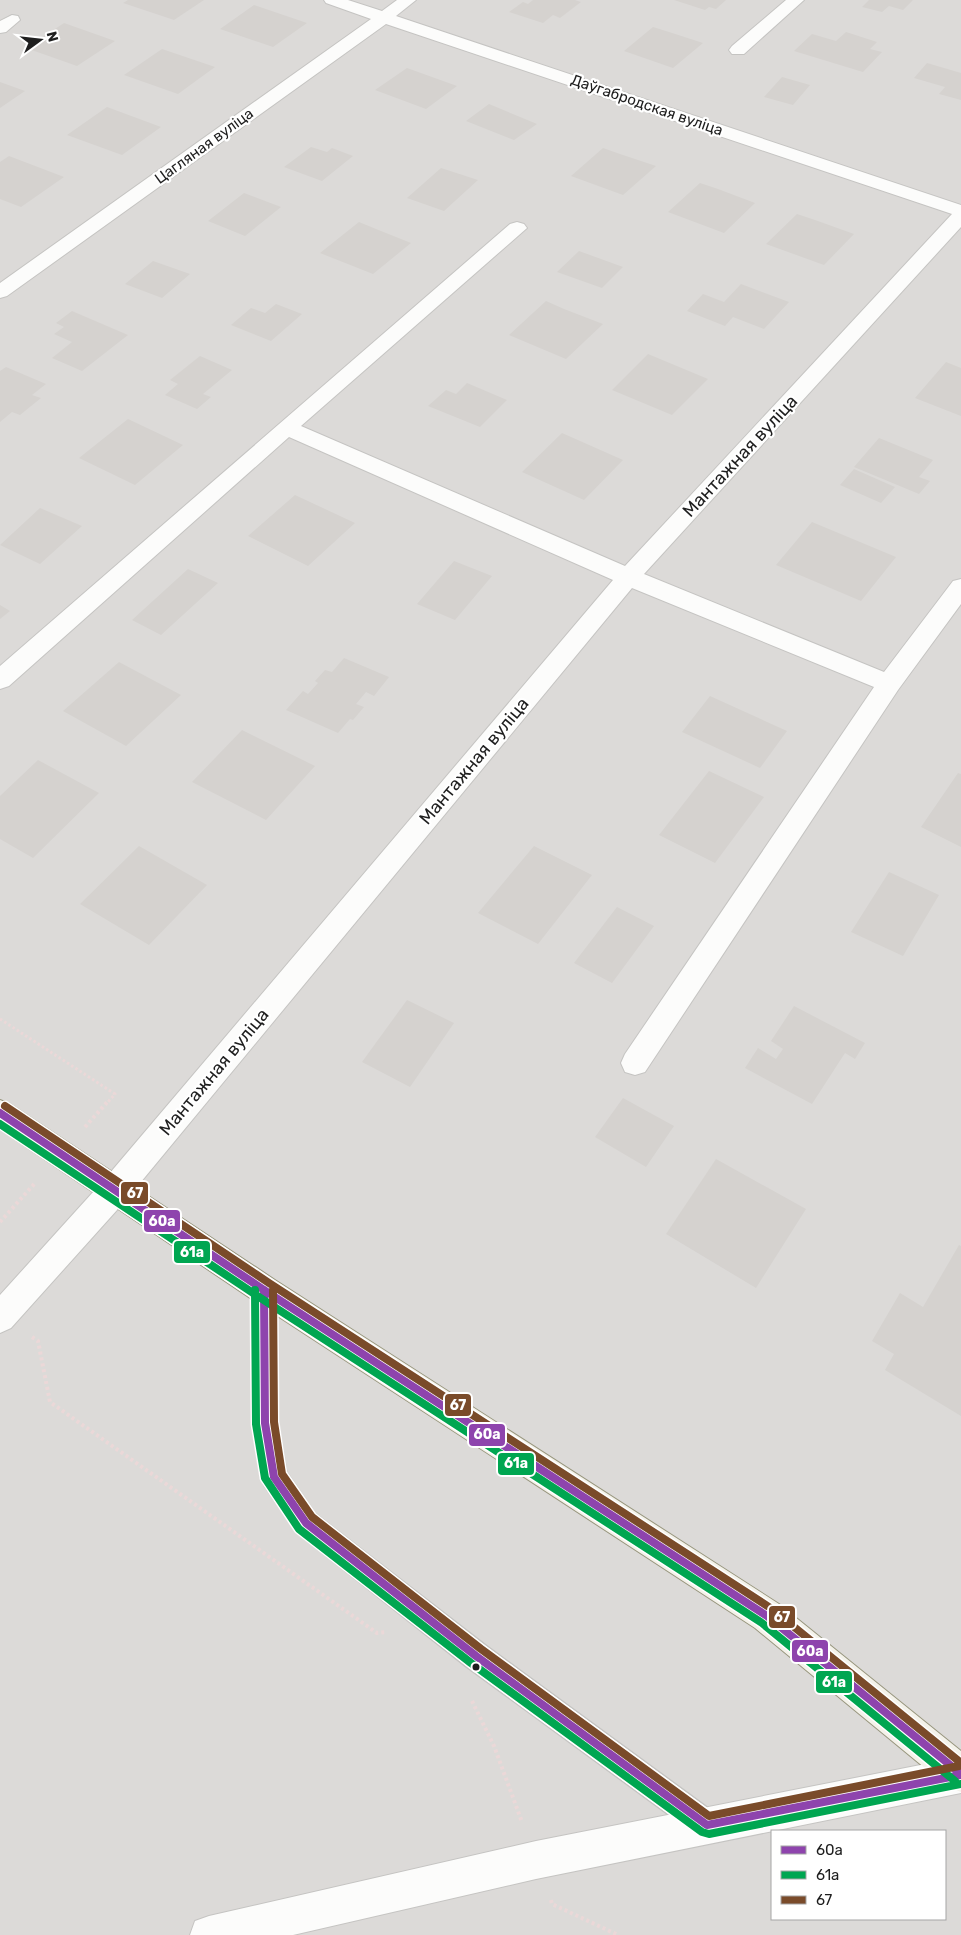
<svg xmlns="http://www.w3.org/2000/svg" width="961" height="1935" viewBox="0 0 961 1935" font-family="Rubik,sans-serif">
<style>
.residential{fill:#dcdad8;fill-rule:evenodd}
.building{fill:#d5d2cf}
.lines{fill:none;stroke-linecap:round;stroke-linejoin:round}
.lane-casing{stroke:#c5c4c2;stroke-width:3}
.street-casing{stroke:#c5c4c2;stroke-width:2}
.secondary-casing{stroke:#98967e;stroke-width:2}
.path-far1{stroke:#ebd8d8;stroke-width:3;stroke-dasharray:2.5 2.5;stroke-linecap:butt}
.path{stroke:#ebd8d8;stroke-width:4;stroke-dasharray:3 3;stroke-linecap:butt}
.lane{fill:#fcfcfb;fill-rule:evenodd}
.street{fill:#fcfcfb;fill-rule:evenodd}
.secondary{fill:#f4f2ea;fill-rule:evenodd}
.bus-1-casing{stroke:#fff;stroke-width:11}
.bus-2-casing{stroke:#fff;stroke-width:11}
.bus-3-casing{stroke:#fff;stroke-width:11}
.bus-1{stroke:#8e44ad;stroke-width:8}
.bus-2{stroke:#00a651;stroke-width:8}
.bus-3{stroke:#7a4b2a;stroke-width:8}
.bus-dot{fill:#1e1e1e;stroke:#fff;stroke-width:2}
.labels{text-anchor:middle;stroke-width:4.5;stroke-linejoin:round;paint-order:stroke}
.far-street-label{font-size:15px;fill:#1e1e1e;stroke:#fff}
.street-label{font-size:18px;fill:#1e1e1e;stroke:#fff}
.line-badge{stroke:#fff;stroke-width:2}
.badge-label{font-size:14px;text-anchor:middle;font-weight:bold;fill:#fff}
</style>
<rect width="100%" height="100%" fill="#edeae6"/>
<!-- residential -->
<path class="residential" d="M0,0H961V1935H0ZM772,1831H945V1919H772Z"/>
<!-- building -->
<path class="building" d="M128,0H204L174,20L123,3Z
M533,0H575L581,2L560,18L553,15L543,23L509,12L523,2L528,4Z
M674,0H726L716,9L709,7L705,10Z
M869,0H913L903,10L889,6L882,12L862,7Z
M254,5L307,23L273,47L220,29Z
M64,23L115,41L77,66L26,48Z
M653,27L669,32L703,43L673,68L624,51Z
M846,32L877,42L870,49L882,52L863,72L794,51L812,34L836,41Z
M162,49L215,67L178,94L124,75Z
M927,63L961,73V100L939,94L945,87L914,78Z
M407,68L457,86L426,109L375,90Z
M782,77L810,85L793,105L764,97Z
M0,82L25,91L0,108Z
M489,104L537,124L514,140L466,121Z
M107,107L161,127L122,155L67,135Z
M311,147L327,152L332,148L353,156L322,181L284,167Z
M603,148L620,154L656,166L623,195L571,176Z
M9,156L64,177L21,207L0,199V162Z
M441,168L478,180L444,211L407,198Z
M700,183L718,189L755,203L724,233L668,212Z
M244,193L281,207L245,236L208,221Z
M797,214L815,220L854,234L824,265L766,244Z
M359,222L376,229L411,243L373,274L320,253Z
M579,251L623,267L602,288L557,272Z
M153,261L190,274L162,298L125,284Z
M741,284L789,302L764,329L733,317L725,326L687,311L703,294L724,302Z
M546,301L564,309L603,324L566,359L509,335Z
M276,304L302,314L271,341L231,325L251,308L265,313Z
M72,311L128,335L82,371L52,358L72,342L54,334L64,327L56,323Z
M648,354L708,379L672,415L612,390Z
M200,356L232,370L203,394L211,397L197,409L165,395L178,384L170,380Z
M946,362L961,368V416L915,398Z
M6,367L46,384L32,395L41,398L20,415L12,412L0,422V371Z
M467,383L507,400L480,427L428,406L446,390L456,394Z
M128,419L183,445L135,485L79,458Z
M562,433L623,460L584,500L522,472Z
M879,438L933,460L919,477L930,481L919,494L854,467Z
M854,469L895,487L881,503L840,485Z
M295,495L355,523L308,566L248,536Z
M40,508L82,526L40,564L0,545Z
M812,522L896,557L861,601L776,565Z
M454,561L492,576L455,620L417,604Z
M188,569L218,583L161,635L132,620Z
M0,605L10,611L0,619Z
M344,658L389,677L374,696L366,692L356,704L364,707L353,720L350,719L338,733L286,710L303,691L308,694L318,683L315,681L325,670L332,672Z
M119,662L181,695L126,746L63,711Z
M710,696L787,731L760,768L682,732Z
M242,730L315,766L266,820L192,782Z
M38,760L99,793L33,858L0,839V796Z
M709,771L764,797L715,863L659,835Z
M958,773L961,774V847L921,827Z
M139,846L207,885L149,945L80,904Z
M534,846L592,875L538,944L478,913Z
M889,872L939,895L903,956L851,932Z
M617,907L654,926L612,983L574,963Z
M407,1000L454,1023L410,1087L362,1062Z
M794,1006L865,1043L855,1059L845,1053L812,1104L745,1068L758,1048L776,1059L783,1049L771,1041Z
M623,1098L674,1126L646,1167L595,1137Z
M716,1159L806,1209L756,1288L666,1234Z
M959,1245L961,1246V1416L885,1370L894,1354L872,1341L900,1293L923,1307Z"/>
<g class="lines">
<defs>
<path id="lane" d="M264,1279L273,1282L276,1290L278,1423L286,1472L315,1514L486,1646L717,1815L721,1825L717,1835L707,1839L697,1835L466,1666L297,1532L265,1486L261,1477L252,1423V1290L255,1282Z"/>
<path id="street" d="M324,0H348L382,11L397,0H416L396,16L961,205V227L644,574L884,672L953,581L961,579V604L898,690L645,1072L635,1075L625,1072L621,1063L625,1054L874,687L632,588L126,1200L11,1328L0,1333V1295L104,1180L613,580L289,437L9,686L0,689V666L510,224L517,222L524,224L527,228L301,426L625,566L952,214L386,24L7,296L0,298V283L371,19L326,3Z
M786,0H804L744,54H732L729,50L732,46Z
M12,15L18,16L20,20L6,32L0,33V21Z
M961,1757V1793L536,1879L293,1935H190L195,1921L209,1916L536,1841Z"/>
<path id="secondary" d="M0,1100L10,1104L275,1280L779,1604L961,1751V1792L948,1787L755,1628L253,1300L0,1129Z"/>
</defs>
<!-- lane casing -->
<use href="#lane" class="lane-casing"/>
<!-- street casing -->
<use href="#street" class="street-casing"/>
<!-- secondary casing -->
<use href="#secondary" class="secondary-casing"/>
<!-- path-far1 -->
<path class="path-far1" d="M0,1019L115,1094L108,1102"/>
<!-- path -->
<path class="path" d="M85,1127L109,1100
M0,1222L36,1182
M32,1337L38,1341L50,1402L377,1633L387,1632
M472,1701L494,1746L522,1822
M551,1900L552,1904L618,1935"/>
<!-- lane -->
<use href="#lane" class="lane"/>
<!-- street -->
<use href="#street" class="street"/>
<!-- secondary -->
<use href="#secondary" class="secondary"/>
<defs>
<path id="bus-1" d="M0,1113L264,1290L767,1616L961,1774
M264,1290L265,1423L274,1477L306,1523L476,1656L707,1825L961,1775"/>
<path id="bus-2" d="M0,1124L259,1297L762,1623L955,1781
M255,1290L256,1424L265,1478L299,1529L471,1663L702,1832L709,1834L961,1784"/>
<path id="bus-3" d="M5,1106L269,1283L772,1609L961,1763
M273,1290L274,1422L282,1474L312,1517L481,1649L709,1816L959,1766"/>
</defs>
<!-- bus-1 casing -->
<use href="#bus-1" class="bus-1-casing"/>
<!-- bus-2 casing -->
<use href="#bus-2" class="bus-2-casing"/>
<!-- bus-3 casing -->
<use href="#bus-3" class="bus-3-casing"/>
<!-- bus-1 -->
<use href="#bus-1" class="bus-1"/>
<!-- bus-2 -->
<use href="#bus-2" class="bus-2"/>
<!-- bus-3 -->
<use href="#bus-3" class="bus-3"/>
</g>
<!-- markers -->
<circle class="bus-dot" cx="476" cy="1667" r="4.5"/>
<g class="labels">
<!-- far-street labels -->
<g class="far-street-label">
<text transform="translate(647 105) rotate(19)" y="5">Даўгабродская вуліца</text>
<text transform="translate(204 146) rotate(-36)" y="5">Цагляная вуліца</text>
</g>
<!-- street labels -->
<g class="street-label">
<text transform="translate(740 456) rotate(-47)" y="6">Мантажная вуліца</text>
<text transform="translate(474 761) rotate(-50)" y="6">Мантажная вуліца</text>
<text transform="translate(214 1072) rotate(-50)" y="6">Мантажная вуліца</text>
</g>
</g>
<g class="line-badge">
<rect x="120" y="1181" width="29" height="24" rx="5" fill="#7a4b2a"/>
<rect x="143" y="1209" width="38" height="24" rx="5" fill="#8e44ad"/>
<rect x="173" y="1240" width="38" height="24" rx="5" fill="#00a651"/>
<rect x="444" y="1393" width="28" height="24" rx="5" fill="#7a4b2a"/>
<rect x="468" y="1423" width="38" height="24" rx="5" fill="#8e44ad"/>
<rect x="497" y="1452" width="38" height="24" rx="5" fill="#00a651"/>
<rect x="768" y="1605" width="28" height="24" rx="5" fill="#7a4b2a"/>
<rect x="791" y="1639" width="38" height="24" rx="5" fill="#8e44ad"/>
<rect x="815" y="1670" width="38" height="24" rx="5" fill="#00a651"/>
</g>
<g class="badge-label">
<text x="135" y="1198">67</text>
<text x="162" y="1226">60а</text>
<text x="192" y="1257">61а</text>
<text x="458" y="1410">67</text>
<text x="487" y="1439">60а</text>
<text x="516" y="1468">61а</text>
<text x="782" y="1622">67</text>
<text x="810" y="1656">60а</text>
<text x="834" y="1687">61а</text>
</g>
<!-- legend -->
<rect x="771" y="1830" width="175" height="90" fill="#ffffff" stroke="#a5a5a5"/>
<rect x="781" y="1846" width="25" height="8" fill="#8e44ad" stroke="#a5a5a5"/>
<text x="816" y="1855" font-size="15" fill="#1e1e1e">60а</text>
<rect x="781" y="1871" width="25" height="8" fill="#00a651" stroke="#a5a5a5"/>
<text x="816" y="1880" font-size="15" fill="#1e1e1e">61а</text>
<rect x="781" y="1896" width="25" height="8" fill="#7a4b2a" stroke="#a5a5a5"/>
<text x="816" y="1905" font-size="15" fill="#1e1e1e">67</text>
<!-- north arrow -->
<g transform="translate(40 40) rotate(75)" stroke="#ffffff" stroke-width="4" paint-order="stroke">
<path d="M0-4L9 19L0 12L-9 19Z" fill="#1e1e1e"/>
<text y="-8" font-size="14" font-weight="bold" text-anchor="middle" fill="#1e1e1e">N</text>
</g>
</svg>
